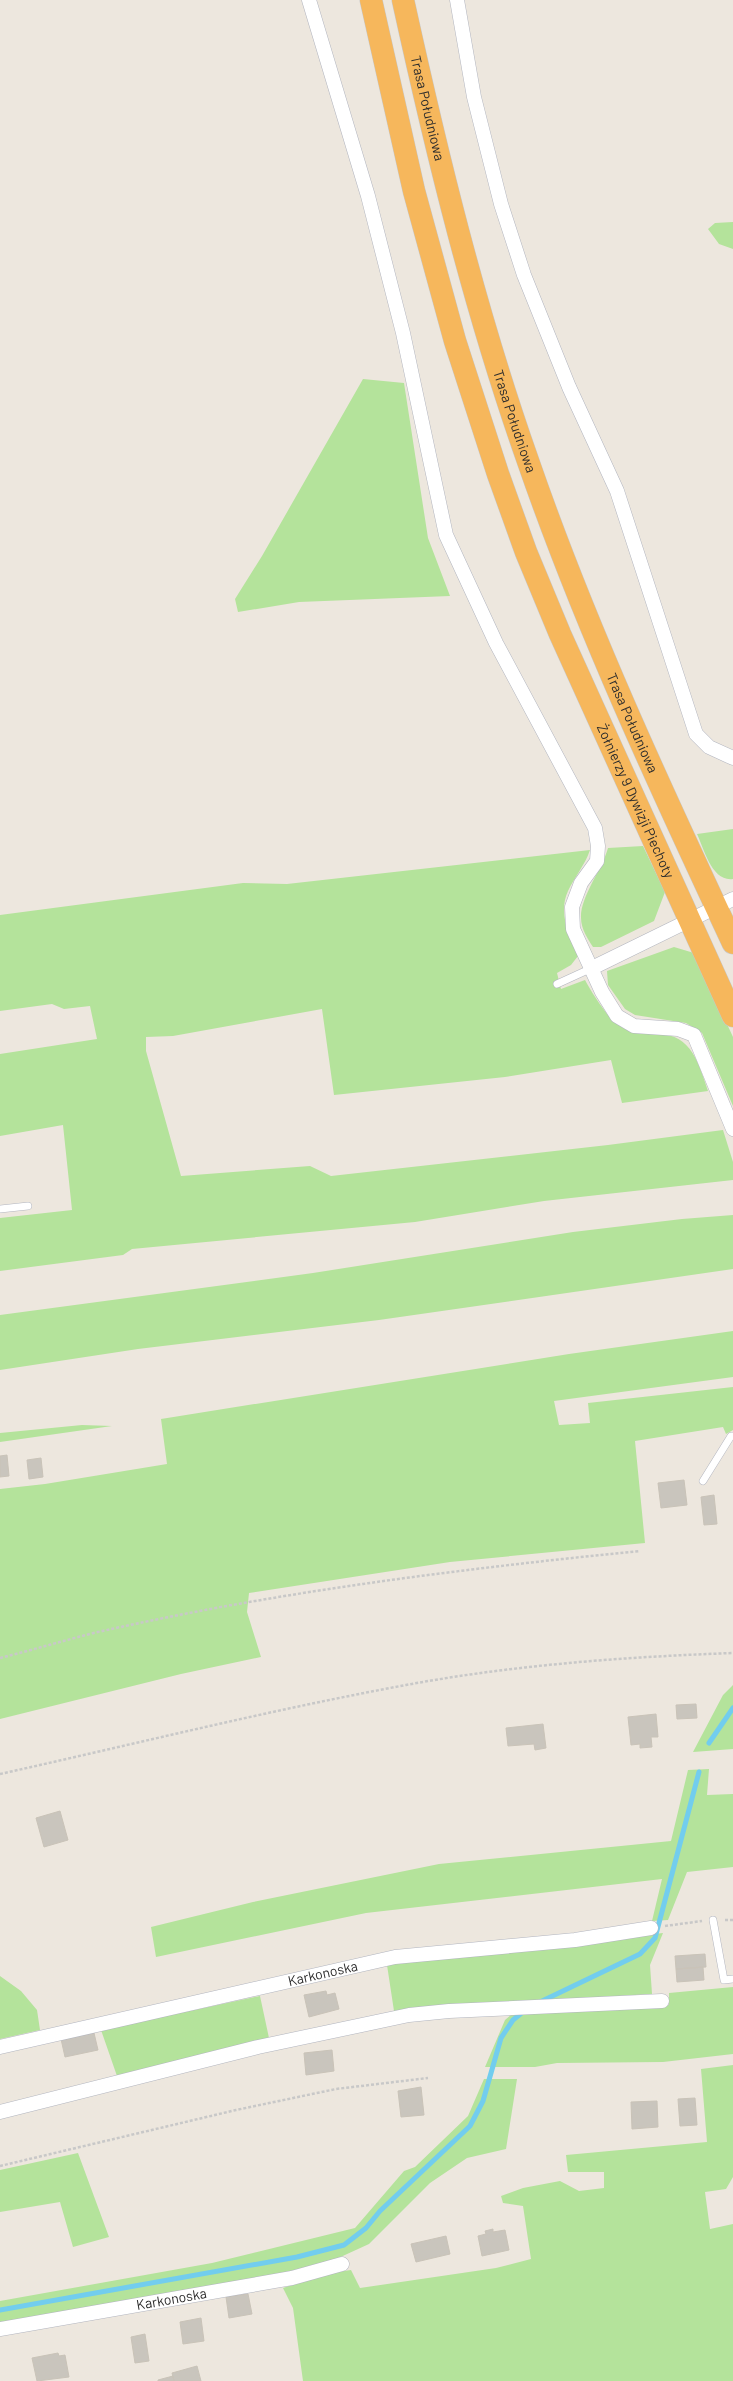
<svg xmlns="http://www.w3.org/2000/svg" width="733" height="2381" viewBox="0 0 733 2381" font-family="Barlow,sans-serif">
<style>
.green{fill:#b4e39b}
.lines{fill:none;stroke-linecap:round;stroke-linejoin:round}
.stream{stroke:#72cdee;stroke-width:5}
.building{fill:#c9c5bd;stroke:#c9c3b8}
.service-casing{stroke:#b2b5bf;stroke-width:8}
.minor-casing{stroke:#b2b5bf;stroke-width:15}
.trunk-casing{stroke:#c8c8c8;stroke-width:23}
.path{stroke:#c8c8c8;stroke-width:2.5;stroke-dasharray:3 2;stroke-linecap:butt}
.service{stroke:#fff;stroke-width:7}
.minor{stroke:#fff;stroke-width:14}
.trunk{stroke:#f6b75c;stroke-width:22}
.labels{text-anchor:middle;stroke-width:3.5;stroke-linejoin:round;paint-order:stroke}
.street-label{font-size:14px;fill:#2c2c2c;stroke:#fff}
</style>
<rect width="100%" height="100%" fill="#ede7de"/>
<!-- green -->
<path class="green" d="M733,222V249L719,244L708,229L715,223Z
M363,379L404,383L428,538L450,596L299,602L238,612L235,599L262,556Z
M733,829V879C712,882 704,849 697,834Z
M643,846L665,892L654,921L601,947H593C588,939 581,929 581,918C580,897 602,870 608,848Z
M590,850C585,865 575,876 568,891C558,912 569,937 578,956L571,965L557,973L561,989L585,980C592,993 608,1019 620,1026C632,1034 645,1034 658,1034C692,1034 699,1065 708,1091L622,1103L611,1060L505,1077L334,1095L322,1009L173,1036L146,1037V1051L181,1176L310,1166L331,1176L608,1145L723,1130L733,1162V1180L544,1201L415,1222L132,1249L123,1255L0,1271V1218L72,1210L63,1125L0,1136V1054L97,1039L90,1006L64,1009L52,1004L0,1011V915L243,883L287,884Z
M674,947L694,953L733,1037V1106L702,1033L686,1023L635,1015L625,1009L608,985L607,971Z
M733,1215V1269L379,1320L138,1349L0,1370V1315L313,1273L573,1232L682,1219Z
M733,1331V1377L554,1401L559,1425L590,1423L588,1403L733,1387V1430L726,1434L723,1427L635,1441L645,1543L450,1562L249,1593L247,1612L261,1657L181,1674L0,1719V1489L45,1484L167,1464L161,1419L569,1354Z
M82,1425L112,1426L0,1442V1433Z
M733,1685V1749L693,1752L723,1695Z
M709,1769L707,1795L733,1794V1867L687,1872L668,1920L652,1921L662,1879L366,1913L156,1957L151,1927L253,1902L439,1864L671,1841L688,1770Z
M663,1933L650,1965L652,1994L433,2007L394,2011L387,1965Z
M0,1976L21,1991L37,2010L40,2030L0,2039Z
M733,1987V2054L663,2062L557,2063L535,2067H485L505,2020L513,2013L669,2005V1993Z
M260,1996L269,2038L117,2076L101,2030Z
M733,2065V2177L726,2189L705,2192L710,2229L733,2224V2381H303L293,2308L283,2288L324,2274L351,2270L360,2288L496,2268L531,2259L523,2206L503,2203L501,2196L523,2188L560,2181L579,2191L604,2188V2172H568L566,2155L707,2142L701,2069Z
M484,2079H517L506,2149L467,2158L430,2183L369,2244L334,2260L250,2281L0,2322V2301L212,2263L355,2228L404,2171L415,2167L468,2116Z
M78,2153L109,2237L73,2247L60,2202L0,2212V2170Z"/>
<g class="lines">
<!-- stream -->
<path class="stream" d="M709,1743L733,1708
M540,2002L640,1954L655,1938L699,1772
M0,2310L297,2257L344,2245L366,2228L380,2211L470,2126L483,2101L501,2038L513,2020L524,2011"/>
</g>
<!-- building -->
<path class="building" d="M7,1455L9,1476L0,1477V1456Z
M41,1458L43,1477L29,1479L27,1460Z
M684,1480L687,1505L661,1508L658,1483Z
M714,1495L717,1524L704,1525L701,1497Z
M696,1704L697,1718L677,1719L676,1705Z
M656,1714L658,1737H651L652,1747L640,1748V1744L631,1745L628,1717Z
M543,1724L546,1748L535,1750L534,1744L508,1746L506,1728Z
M60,1811L68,1840L44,1847L36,1818Z
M705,1954L706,1967L676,1969L675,1956Z
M703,1967L704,1980L677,1982L676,1969Z
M326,1991L327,1995L335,1993L339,2009L309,2017L304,1995Z
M94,2033L98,2050L65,2057L61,2039Z
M332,2050L334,2071L306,2075L304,2053Z
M421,2087L424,2115L401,2117L398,2091Z
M695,2098L697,2125L680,2126L678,2099Z
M657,2101L658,2127L632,2129L631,2102Z
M493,2229V2232L505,2230L509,2250L482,2256L478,2236L486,2234L485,2231Z
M446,2236L450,2254L416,2262L411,2244Z
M248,2294L252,2314L229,2318L226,2297Z
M201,2318L204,2341L183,2344L180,2322Z
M145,2334L149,2361L135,2363L131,2337Z
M58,2353L59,2356L65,2355L69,2377L37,2381L32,2358Z
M197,2366L201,2381H174L172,2373Z
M173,2376L174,2381H158V2380Z"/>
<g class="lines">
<defs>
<path id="service" d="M557,984L592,968
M0,1209L28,1206
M703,1481L731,1436H733
M713,1920L724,1980L733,1979"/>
<g id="minor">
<path d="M309,0L368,196L403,333L446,535L496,643L595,828L598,846L597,861L581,883L572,907L573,929L602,992L617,1016L634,1026L678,1029L694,1035L733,1129"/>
<path d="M457,0L474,97L501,204L524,275L569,387L617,491L696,734L709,747L733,758"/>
<path d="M592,968L733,899"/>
<path id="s1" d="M0,2047L395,1957L575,1940L651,1928"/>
<path d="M0,2112L258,2047L409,2015L449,2011L662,2001"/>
<path id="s2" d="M0,2329L292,2278L342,2264"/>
</g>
<g id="trunk">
<path id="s3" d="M371,0L414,191L455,341L498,474L526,552L560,634L733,1016"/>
<path id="s4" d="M403,0C437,155 475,311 528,461C585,626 659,785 733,943"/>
</g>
</defs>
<!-- service casing -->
<use href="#service" class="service-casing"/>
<!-- minor casing -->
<use href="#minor" class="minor-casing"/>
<!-- trunk casing -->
<use href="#trunk" class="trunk-casing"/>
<!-- path -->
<path class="path" d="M0,1658C33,1650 65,1640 98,1632C276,1592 459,1569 640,1551
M0,1774C135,1744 270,1710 406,1685C514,1665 623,1657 733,1653
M725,1920H733
M665,1926L702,1921
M0,2166L236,2110L336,2089L428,2078"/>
<!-- service -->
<use href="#service" class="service"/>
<!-- minor -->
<use href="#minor" class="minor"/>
<!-- trunk -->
<use href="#trunk" class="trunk"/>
</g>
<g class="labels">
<!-- street labels -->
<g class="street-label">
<text dy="5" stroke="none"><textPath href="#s4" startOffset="111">Trasa Południowa</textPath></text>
<text dy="5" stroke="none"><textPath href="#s4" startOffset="436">Trasa Południowa</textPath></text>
<text dy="5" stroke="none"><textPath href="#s4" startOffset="760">Trasa Południowa</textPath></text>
<text dy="5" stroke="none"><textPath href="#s3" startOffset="846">Żołnierzy 9 Dywizji Piechoty</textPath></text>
<text dy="5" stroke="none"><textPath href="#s1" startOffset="331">Karkonoska</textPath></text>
<text dy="5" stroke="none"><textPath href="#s2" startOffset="174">Karkonoska</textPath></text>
</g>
</g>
</svg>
